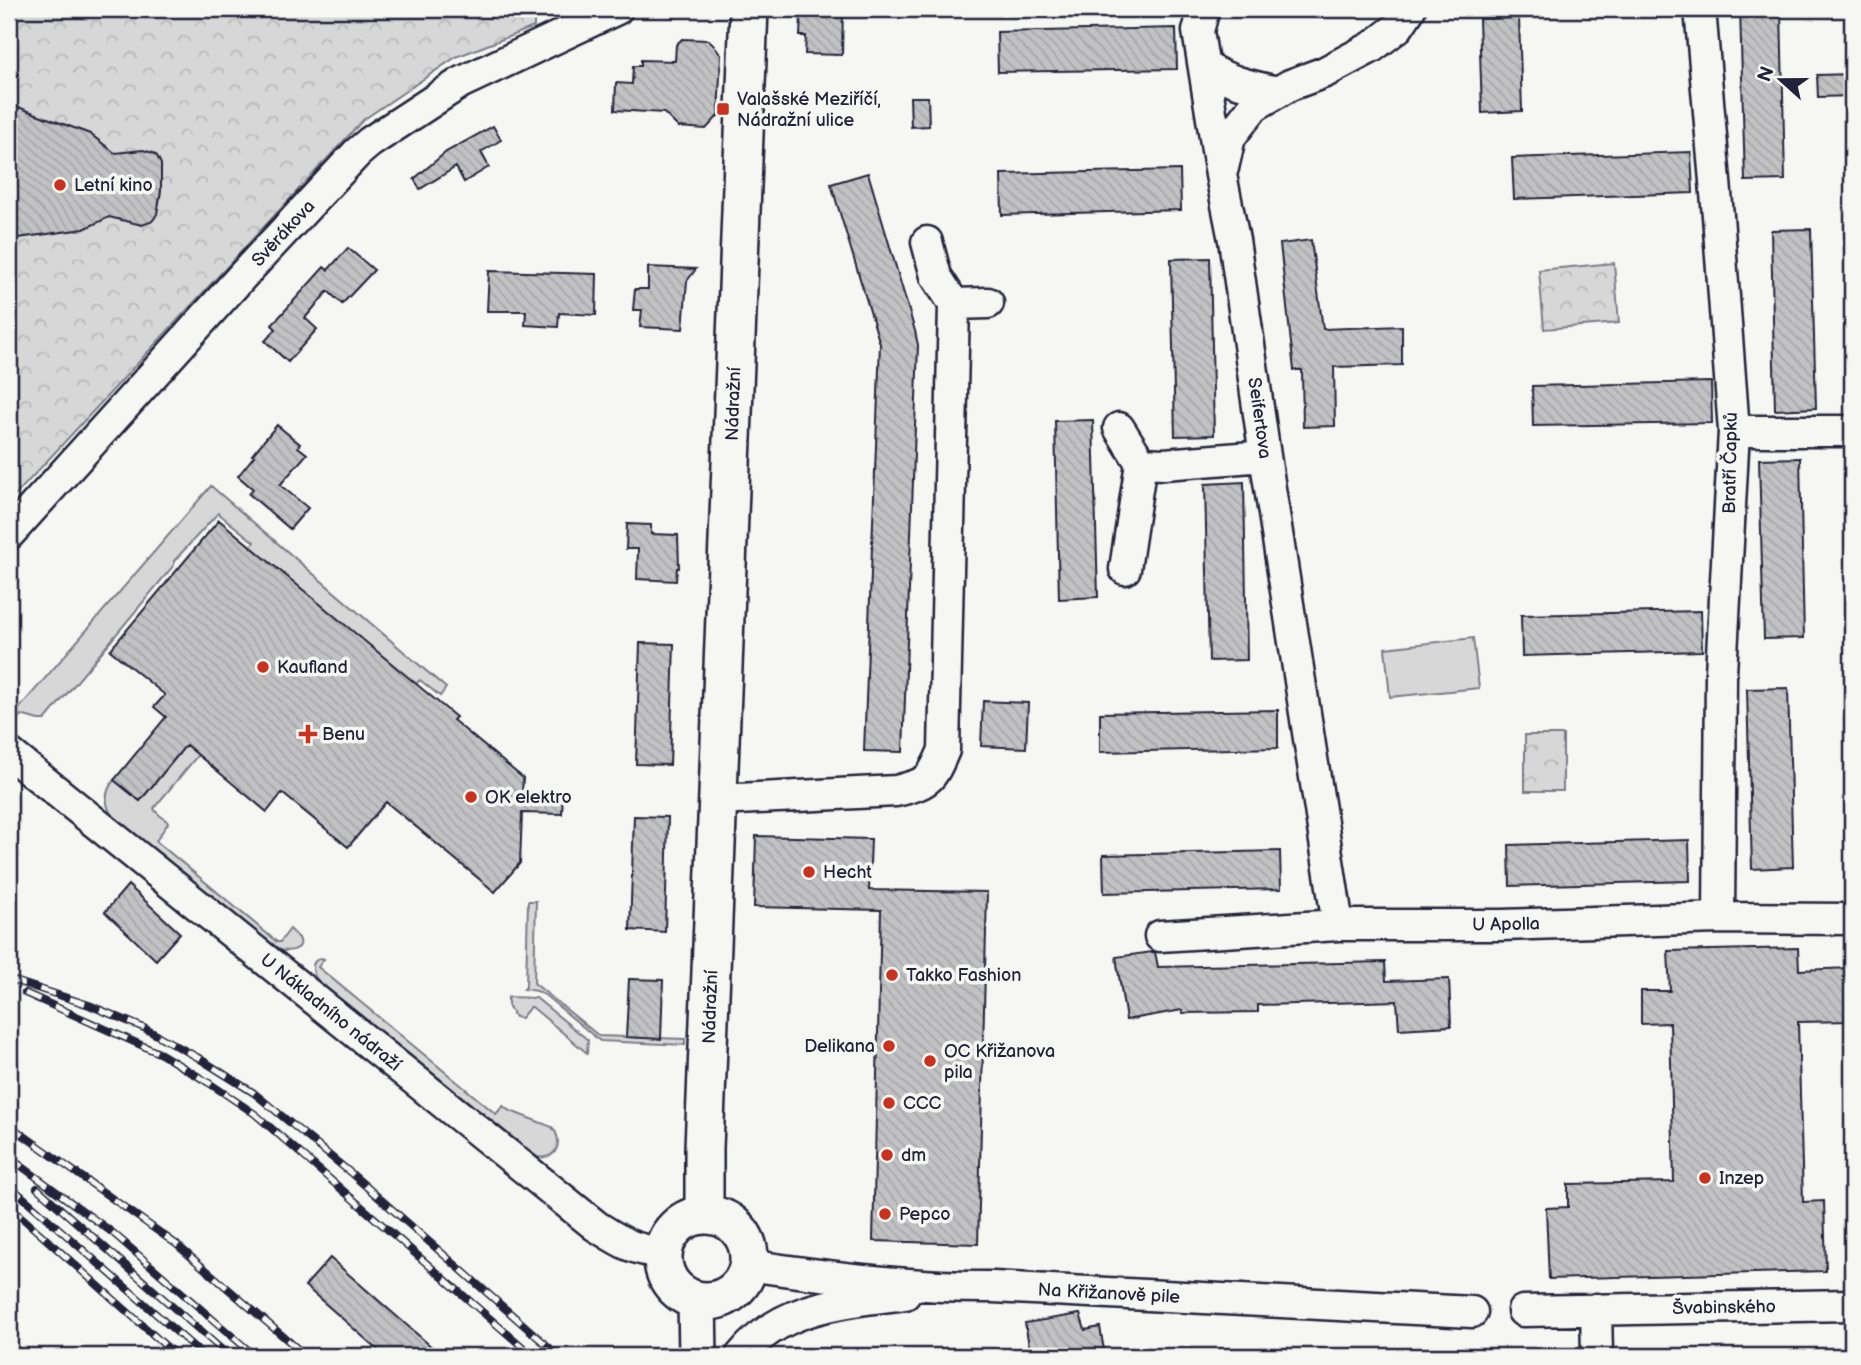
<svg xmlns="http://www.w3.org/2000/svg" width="1861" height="1365" viewBox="0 0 1861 1365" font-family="'Balsamiq Sans',sans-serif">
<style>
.grass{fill:#d7d7d7;stroke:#7c7c89;stroke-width:2}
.forest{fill:url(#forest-crowns);stroke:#7c7c89;stroke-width:2}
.building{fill:url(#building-back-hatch);stroke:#22223b;stroke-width:2}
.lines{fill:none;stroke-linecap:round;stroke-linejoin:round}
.minor-casing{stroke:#22223b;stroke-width:35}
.major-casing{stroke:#22223b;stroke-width:42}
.minor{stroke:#f6f6f2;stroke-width:30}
.major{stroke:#f6f6f2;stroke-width:37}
.rail-casing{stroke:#22223b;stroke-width:8}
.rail{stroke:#f6f6f2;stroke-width:5;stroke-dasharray:16;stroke-linecap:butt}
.poi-dot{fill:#c8321e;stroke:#f6f6f2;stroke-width:2.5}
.labels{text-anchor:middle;stroke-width:7;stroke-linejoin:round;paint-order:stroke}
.poi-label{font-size:18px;fill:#22223b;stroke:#f6f6f2;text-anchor:start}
.street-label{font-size:18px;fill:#22223b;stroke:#f6f6f2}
</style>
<defs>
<pattern id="forest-crowns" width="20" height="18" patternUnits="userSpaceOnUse" patternTransform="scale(1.75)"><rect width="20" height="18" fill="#d7d7d7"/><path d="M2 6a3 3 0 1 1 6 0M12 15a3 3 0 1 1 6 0" fill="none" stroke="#b8b8b9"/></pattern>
<pattern id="building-back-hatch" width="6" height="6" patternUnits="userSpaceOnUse" patternTransform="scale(1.75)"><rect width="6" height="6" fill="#c2c2c4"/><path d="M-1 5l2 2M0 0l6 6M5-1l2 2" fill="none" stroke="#a6a6a9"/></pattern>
</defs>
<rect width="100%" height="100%" fill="#f6f6f2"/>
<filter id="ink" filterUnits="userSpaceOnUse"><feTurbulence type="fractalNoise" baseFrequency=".0143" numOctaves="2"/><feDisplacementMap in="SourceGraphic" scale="14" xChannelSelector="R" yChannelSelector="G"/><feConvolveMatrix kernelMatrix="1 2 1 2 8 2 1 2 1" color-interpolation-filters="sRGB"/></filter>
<g filter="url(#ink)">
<!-- grass -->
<path class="grass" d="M211,486L446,688L440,696L420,680L416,684L251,547L254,542L218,513L174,561V565L45,720H38L21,715L9,728V720Z
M1473,638L1479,688L1390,697L1385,648Z
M156,734L220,741L204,760L199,756H197L154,808C156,815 165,817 168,823L156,841L277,942H280L290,929C291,930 298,937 299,938C306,952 285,952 277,949L112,816C104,803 105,791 114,780L140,801L179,754Z
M528,901H536L534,983L599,1036L685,1039V1045L600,1041L546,996L537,991L524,989L526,987Z
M321,958L324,959L318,967L496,1114L503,1106L508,1110L552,1127C564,1141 557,1161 537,1157L319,982C312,974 309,961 321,958Z
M508,997L536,998L588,1040L587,1053L532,1007H530L521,1018L515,1017L508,1005Z"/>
<!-- forest -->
<path class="forest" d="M9,9H534V27L456,57L363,120L9,502Z
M1614,263L1619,323L1544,329L1539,270Z
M1525,735H1563V791H1525Z"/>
<!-- building -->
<path class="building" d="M807,9H843L842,55L805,54L806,36H800L801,15H807Z
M1740,9H1781L1785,180L1745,181Z
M1519,18L1522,111L1482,113L1479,19Z
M1176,28L1177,69L998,72L997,32Z
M682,39L709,40L721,54L718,116L706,129L678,127L664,113L615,110L616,83L632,84L633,66H641V60L675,61L676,45Z
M1852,74V96L1818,97L1817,75Z
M910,97H928L929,126L911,127Z
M18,107L90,134L115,153L143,150L153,153L157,156L161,164V191L157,214L154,219L151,222L142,225L109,217L84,229L10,239L9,152Z
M493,126L501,140L481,152L489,167L464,182L456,167L420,189L414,179L446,152Z
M1691,152L1693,193L1514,199L1512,158Z
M1180,170L1181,210L1002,215L1001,174Z
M868,173L915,331L918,345L903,752L864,751L880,344L831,184Z
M1811,229L1816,408L1775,410L1771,230Z
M1311,240L1323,329L1402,326V365L1334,367L1335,426L1303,427L1302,370H1294L1280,244Z
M348,248L374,270L342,304L328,291L305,318L317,329L288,362L265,341L276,329L272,325L324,267L328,270Z
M1210,258L1214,435L1175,436L1171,259Z
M648,267L696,269L687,281L683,329L640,327L642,310H633L635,289H648Z
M489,271L597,274L596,315L559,313L558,327L525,325L526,311H487Z
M1711,382L1712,423L1533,426L1532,386Z
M1093,420L1098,597L1059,599L1055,421Z
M277,425L300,444L298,447L307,454L280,485L308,508L290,529L249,494L253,489L238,476L254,456L252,455Z
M1800,458L1804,638L1764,639L1759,459Z
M1244,482L1247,660L1209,661L1205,484Z
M219,520L456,717L453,720L523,778L522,793L563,794L562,814L522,813L520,863L495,892L386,802L348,847L282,793L267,812L186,745L140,801L114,780L166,717L154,707L165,695L110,650Z
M627,524L651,525V534L678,535L679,568H677L676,581L637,579L638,549H626Z
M1701,611L1702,651L1522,656L1521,615Z
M640,643L674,644L670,765L636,764Z
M1788,688L1793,867L1752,869L1747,689Z
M983,701L1028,703L1026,748L981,746Z
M1278,710V748L1100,752V713Z
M634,816L668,817L665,932L630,930Z
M756,836L871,839L869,890L987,892L978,1244L873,1241L881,910L754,907Z
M1689,840L1690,881L1510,886L1509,845Z
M1280,851L1281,889L1104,893L1103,855Z
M128,885L180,933L156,960L105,912Z
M1798,948L1799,970L1852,968V1021L1798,1022L1803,1202L1824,1201L1826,1271L1549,1279L1546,1208L1568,1207V1184L1674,1182L1670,1023L1641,1024V991H1670L1668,951Z
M1152,952H1155L1158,967L1385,962L1386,981L1449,979L1451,1026L1399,1029L1397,1001L1258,1005V1012L1182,1013V1010L1126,1020L1116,957Z
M629,979L663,980L661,1039L626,1037Z
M330,1258L442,1356H385L305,1286Z
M1080,1314L1085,1330L1100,1327L1105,1356H1031L1025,1323Z"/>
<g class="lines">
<defs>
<path id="minor" d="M1204,9L1198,31L1221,175L1234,240L1265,456L1338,925
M1700,9L1718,216L1734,431L1721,673L1719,918
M1204,66C1229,82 1250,86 1278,92
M1223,168L1230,137L1254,106L1290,85L1325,72L1372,47L1398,27L1410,9
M954,304L988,303
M1119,428L1141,463L1125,569
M1734,431H1852
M1141,463L1164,464L1265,456
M9,534L244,274L357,153L370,142L460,83L617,9
M9,753L596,1226C623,1243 631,1249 663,1253
M718,800L896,791C928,783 931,781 944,750L954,304L936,276L927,242
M1160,936L1338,925H1501L1719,918L1852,919
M748,1265C827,1277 914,1288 993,1287L1472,1312
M1596,1309L1597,1356
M1523,1311L1852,1305
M741,1356C783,1304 844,1303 905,1294"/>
<path id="major" d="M704,1215V1148L749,9
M663 1258a43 43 0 1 1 86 0a43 43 0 1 1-86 0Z
M697,1300L698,1356"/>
</defs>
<!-- minor casing -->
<use href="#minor" class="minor-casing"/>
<!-- major casing -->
<use href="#major" class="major-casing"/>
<!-- minor -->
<use href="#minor" class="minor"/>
<!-- major -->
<use href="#major" class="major"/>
<defs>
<path id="rail" d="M9,979L89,1005L144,1028L197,1057L254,1093L352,1174L559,1356
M25,993L161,1054L209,1083L255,1114L533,1356
M9,1125L176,1244L306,1356
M9,1157L113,1233L255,1356
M9,1185L204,1356
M37,1188L229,1356
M9,1206L177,1356"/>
</defs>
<!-- rail casing -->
<use href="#rail" class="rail-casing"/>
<!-- rail -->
<use href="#rail" class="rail"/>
</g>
</g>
<!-- markers -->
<g class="poi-dot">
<rect x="716" y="102" width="14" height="14" rx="3.5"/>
<circle cx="60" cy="185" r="7"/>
<circle cx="263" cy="667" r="7"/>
<path d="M304.5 723.5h7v7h7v7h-7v7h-7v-7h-7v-7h7z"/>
<circle cx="471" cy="797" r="7"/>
<circle cx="809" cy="872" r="7"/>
<circle cx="892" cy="975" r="7"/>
<circle cx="889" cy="1046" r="7"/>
<circle cx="930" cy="1061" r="7"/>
<circle cx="889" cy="1103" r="7"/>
<circle cx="887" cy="1155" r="7"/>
<circle cx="1705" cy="1178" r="7"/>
<circle cx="885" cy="1214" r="7"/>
</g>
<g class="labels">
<!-- poi labels -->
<g class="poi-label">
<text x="737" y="105">Valašské Meziříčí,<tspan x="737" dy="21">Nádražní ulice</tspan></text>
<text x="74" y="191">Letní kino</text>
<text x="277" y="673">Kaufland</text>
<text x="322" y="740">Benu</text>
<text x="485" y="803">OK elektro</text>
<text x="823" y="878">Hecht</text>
<text x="906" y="981">Takko Fashion</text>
<text x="875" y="1052" text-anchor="end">Delikana</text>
<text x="944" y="1057">OC Křižanova<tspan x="944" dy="21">pila</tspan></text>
<text x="903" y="1109">CCC</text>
<text x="901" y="1161">dm</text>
<text x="1719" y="1184">Inzep</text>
<text x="899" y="1220">Pepco</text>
</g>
<!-- street labels -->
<g class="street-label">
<text transform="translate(283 233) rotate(-47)" y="6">Svěrákova</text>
<text transform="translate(733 404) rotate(-88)" y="6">Nádražní</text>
<text transform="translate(1260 418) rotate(82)" y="6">Seifertova</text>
<text transform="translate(1730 463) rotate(-89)" y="6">Bratří Čapků</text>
<text transform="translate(1506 924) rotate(-1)" y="6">U Apolla</text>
<text transform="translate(710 1007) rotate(-88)" y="6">Nádražní</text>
<text transform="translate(331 1012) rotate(39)" y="6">U Nákladního nádraží</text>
<text transform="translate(1109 1293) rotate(3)" y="6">Na Křižanově pile</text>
<text transform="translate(1724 1307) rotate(-1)" y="6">Švabinského</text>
</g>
</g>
<!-- margin -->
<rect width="1861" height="1365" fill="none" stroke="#f6f6f2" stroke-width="35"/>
<rect x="18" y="18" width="1826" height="1330" fill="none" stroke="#22223b" stroke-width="2.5" filter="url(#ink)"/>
<!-- north arrow -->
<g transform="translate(1781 80) rotate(291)" stroke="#f6f6f2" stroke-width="5" paint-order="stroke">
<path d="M0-5L12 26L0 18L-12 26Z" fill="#22223b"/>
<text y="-10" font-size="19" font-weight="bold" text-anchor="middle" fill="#22223b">N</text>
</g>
</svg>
